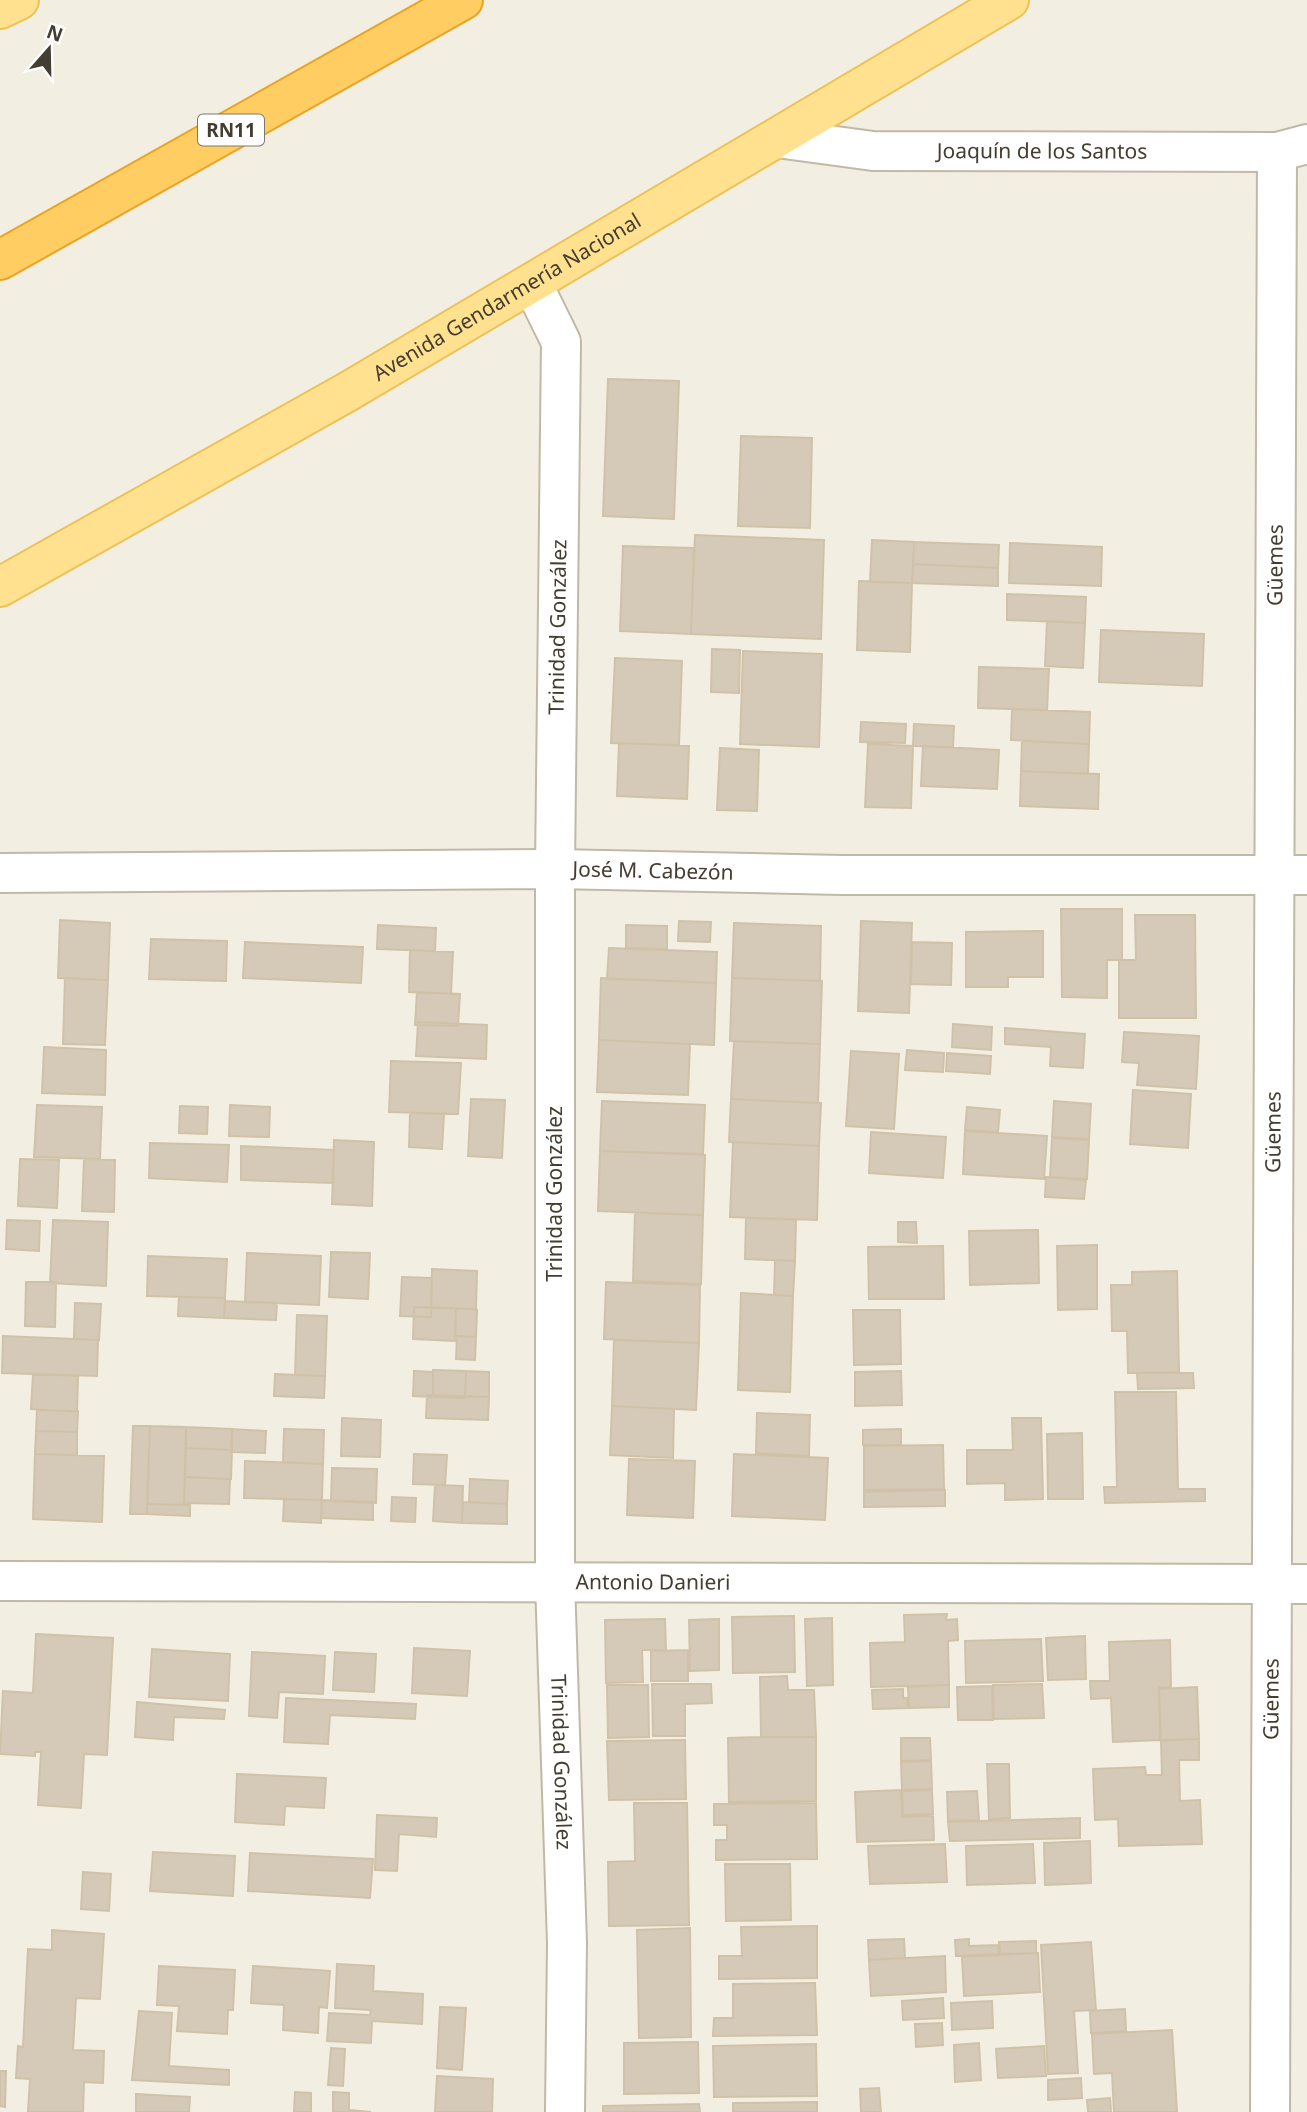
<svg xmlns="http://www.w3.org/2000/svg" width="1307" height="2112" viewBox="0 0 1307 2112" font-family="'Noto Sans',sans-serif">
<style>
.building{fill:#d4cab7;stroke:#d0c2a9;stroke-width:2}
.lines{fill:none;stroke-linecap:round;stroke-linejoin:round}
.minor-casing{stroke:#c1b9a7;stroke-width:42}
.major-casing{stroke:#edc256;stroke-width:42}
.highway-casing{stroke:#e9a425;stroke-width:42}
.minor{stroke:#fff;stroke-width:38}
.major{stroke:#ffe18f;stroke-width:38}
.highway{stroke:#ffcd61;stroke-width:38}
.labels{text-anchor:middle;stroke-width:5;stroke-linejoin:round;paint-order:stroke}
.shield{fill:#fff;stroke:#7c7870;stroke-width:2}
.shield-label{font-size:19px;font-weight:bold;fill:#443e32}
.street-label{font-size:21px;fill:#443e32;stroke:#fff}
</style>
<rect width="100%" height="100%" fill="#f3eee2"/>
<!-- building -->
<path class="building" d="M608,379L679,381L674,519L603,516Z
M741,436L812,438L810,528L738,526Z
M695,535L824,540L821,639L691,634Z
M872,540L914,542L912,583L870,582Z
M914,542L999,545L998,568L913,564Z
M1010,543L1102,547L1101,586L1009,583Z
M623,546L694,548L691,634L620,631Z
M913,564L998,568V586L912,583Z
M859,581L912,583L910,652L857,650Z
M1007,594L1086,597L1085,623L1007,620Z
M1047,621L1085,623L1083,668L1045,666Z
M1101,630L1204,634L1202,686L1099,682Z
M712,649L740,650L739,693L711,692Z
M743,651L822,654L819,747L740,744Z
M615,658L682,661L679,745L611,743Z
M979,667L1049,669L1047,710L978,708Z
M1012,709L1090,712L1089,744L1011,740Z
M861,722L906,724L905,743L860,742Z
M914,724L954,726L953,747L913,746Z
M1022,741L1089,744L1088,774L1021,771Z
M619,743L689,746L687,799L617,796Z
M868,744L913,746L911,808L865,807Z
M923,746L999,750L997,789L921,786Z
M720,748L759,750L757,811L717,810Z
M1021,771L1099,774L1098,809L1020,806Z
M1061,909H1122V960H1107V998L1062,997Z
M1135,915H1195L1196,1018H1119V960H1136Z
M60,920L110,923L108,980L58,978Z
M679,921L711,922L710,942L678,941Z
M861,921L912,923L909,1013L858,1011Z
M734,923L821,926L820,981L732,978Z
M378,925L436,928L435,951L377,949Z
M626,925L667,926V949L626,948Z
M1043,931V977H1008V987H966V932Z
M151,939L227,941L226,981L149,979Z
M245,942L363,947L361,983L243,978Z
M912,942L952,943L951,985L911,984Z
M609,948L717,952L716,983L607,979Z
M410,950L453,952L451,994L409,992Z
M65,978L108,980L105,1045L63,1044Z
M601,978L716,983L714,1045L599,1040Z
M732,978L822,981L820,1044L730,1041Z
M417,992L460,994L458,1026L415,1025Z
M418,1022L487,1025L486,1059L416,1056Z
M953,1024L992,1027L991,1050L952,1047Z
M1005,1028L1085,1034L1083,1068L1050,1066L1051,1047L1005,1044Z
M1124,1032L1199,1036L1196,1089L1137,1085L1139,1063L1122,1062Z
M599,1040L690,1044L688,1095L597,1092Z
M734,1041L820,1044L818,1103L731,1099Z
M44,1047L106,1050L105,1095L42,1093Z
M907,1050L944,1053L943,1072L905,1070Z
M851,1051L899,1054L894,1129L846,1126Z
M947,1053L991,1056L990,1074L946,1071Z
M391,1061L461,1063L458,1114L389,1112Z
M1133,1090L1191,1094L1188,1148L1130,1144Z
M471,1099L505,1100L502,1158L468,1156Z
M731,1099L821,1103L819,1146L729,1142Z
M602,1101L705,1105L703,1154L600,1151Z
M1054,1101L1091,1104L1089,1139L1052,1137Z
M37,1105L102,1107L100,1159L34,1157Z
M230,1105L270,1107L269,1137L229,1136Z
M180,1106L208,1107L207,1134L179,1133Z
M967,1107L1000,1110L998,1132L965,1130Z
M410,1113L444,1114L442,1149L409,1147Z
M965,1131L1047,1136L1044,1179L963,1174Z
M871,1132L946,1137L943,1178L869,1173Z
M1052,1138L1089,1140L1087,1179L1050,1177Z
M334,1140L374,1142L372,1206L332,1204Z
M733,1142L819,1146L817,1220L730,1217Z
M150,1143L229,1145L227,1182L149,1178Z
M241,1146L334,1150L333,1183L241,1180Z
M600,1151L705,1155L703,1215L598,1211Z
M20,1159L59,1160L57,1208L18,1206Z
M84,1159L115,1160L114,1212L82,1211Z
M1046,1177L1086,1180L1084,1199L1045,1197Z
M635,1213L703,1215L701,1284L633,1281Z
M746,1218L796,1220L795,1261L745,1259Z
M7,1220L40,1221L39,1251L6,1249Z
M53,1220L108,1222L106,1286L50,1283Z
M898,1222H916L917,1243L898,1242Z
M1038,1230L1039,1283L970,1285L969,1231Z
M1097,1245V1309L1058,1310L1057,1246Z
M943,1246L944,1299H869L868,1247Z
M331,1252L370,1253L368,1299L329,1297Z
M247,1253L321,1256L319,1305L245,1302Z
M148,1256L227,1259L225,1298L147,1296Z
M775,1260L795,1261L793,1296L774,1295Z
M432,1269L477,1271L476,1309L431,1308Z
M1177,1271L1179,1372L1128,1373L1127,1331H1112L1111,1285H1132V1272Z
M402,1277L432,1278L431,1317L400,1316Z
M26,1282H56L55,1327L25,1326Z
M606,1282L700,1285L699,1343L604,1339Z
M741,1293L793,1296L790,1392L738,1390Z
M179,1297L225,1298L224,1318L178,1316Z
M225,1301L277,1303L276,1320L224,1318Z
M75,1303L101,1304L99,1340L74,1339Z
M414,1307L456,1308L455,1341L413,1339Z
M456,1308L477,1310L476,1337L455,1336Z
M853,1310H900L901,1364L854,1365Z
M297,1315L327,1316L325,1376L295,1375Z
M3,1336L98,1340L97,1376L2,1373Z
M457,1336L476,1337L475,1360L456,1359Z
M614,1340L699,1343L696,1410L612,1406Z
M433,1370L466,1371L465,1398L433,1397Z
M414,1371L433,1372V1397L413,1396Z
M466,1371L489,1372V1397L465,1396Z
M901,1371L902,1405L855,1406V1372Z
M1137,1373H1193L1194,1388L1138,1389Z
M33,1374L78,1376L77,1412L31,1409Z
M275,1374L325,1376L324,1398L274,1396Z
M1115,1392H1176L1178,1489H1205V1501L1105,1503L1104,1487H1117Z
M427,1395L489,1397L488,1420L426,1418Z
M612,1406L674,1409L673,1458L610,1455Z
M37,1410L78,1411L77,1432L36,1431Z
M757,1413L810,1415L809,1456L756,1453Z
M342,1418L381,1420L380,1457L341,1456Z
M1012,1418H1041L1043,1499L1005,1500V1483L967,1484V1450H1013Z
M133,1426H150L147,1514H130Z
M150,1426L186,1427L184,1505L147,1504Z
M186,1427L232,1429V1450L186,1448Z
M232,1429L266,1431L265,1453L231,1452Z
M284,1429L324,1430L323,1464L283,1462Z
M901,1429V1445H863V1430Z
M36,1431L77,1432V1455L35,1454Z
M1082,1433L1083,1499H1048L1047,1434Z
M943,1445L944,1489L864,1490V1446Z
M186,1448L232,1450L231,1479L185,1477Z
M35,1454L104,1456L102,1522L33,1519Z
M414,1454L447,1455L445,1485L413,1484Z
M734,1454L828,1458L825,1520L732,1516Z
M629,1459L695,1461L693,1518L627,1515Z
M245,1461L323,1464L322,1500L244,1498Z
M332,1468L377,1469L376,1503L331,1501Z
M185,1477L230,1479L229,1504L184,1503Z
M470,1479L508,1481L507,1504L469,1502Z
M435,1485L463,1486L462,1523L433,1521Z
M945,1490V1506L864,1507V1492Z
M392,1497L416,1498L415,1522L391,1521Z
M284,1499L322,1500L321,1523L283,1521Z
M322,1500L373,1502V1520L321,1518Z
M463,1502L507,1504V1524L462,1523Z
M147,1504L190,1505V1516L147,1514Z
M947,1614L946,1620L957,1619L958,1640L948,1641L949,1685L871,1687L870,1643L905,1642L904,1615Z
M794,1616L795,1672L733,1673L732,1617Z
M832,1618L833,1685L807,1686L805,1619Z
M665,1619L666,1650H642L643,1682L606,1683L605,1620Z
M719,1619V1670L690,1671L689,1620Z
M36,1634L113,1638L107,1755L84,1754L81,1808L38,1805L41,1752H35V1756L0,1754L3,1691L33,1693Z
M1085,1636L1086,1679L1048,1680L1046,1638Z
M1041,1639L1043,1681L966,1683L965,1641Z
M1170,1640L1171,1687L1159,1688L1160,1740L1113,1742L1111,1698L1091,1699L1090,1681H1110L1109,1642Z
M414,1648L470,1651L467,1696L412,1693Z
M152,1649L230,1654L228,1701L149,1697Z
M688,1650V1681H651V1651Z
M252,1652L325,1656L323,1694L279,1692L277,1718L249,1716Z
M335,1652L376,1654L374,1692L333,1690Z
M787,1676L788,1690H814L816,1737H761L760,1677Z
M652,1684H711L712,1703L685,1704V1736H653Z
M1042,1684L1044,1718L994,1719L993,1685Z
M607,1685H648L649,1737L608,1738Z
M949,1685V1707L909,1708L908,1687Z
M992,1686L993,1720H958L957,1687Z
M1197,1687L1199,1739L1161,1740L1159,1689Z
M903,1689V1698H907L908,1708L873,1709L872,1690Z
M286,1698L416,1704L415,1719L330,1715L328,1744L284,1742Z
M137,1702L225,1710L224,1719L174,1717L173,1740L135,1737Z
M761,1737H816V1801L729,1802L728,1738Z
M901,1738H930L931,1760L901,1761Z
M1199,1739V1760H1179L1180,1801L1200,1800L1202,1844L1119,1846L1118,1819L1095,1820L1093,1769L1145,1767L1146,1775H1162L1161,1741Z
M685,1740L686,1799L609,1800L607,1741Z
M931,1761L932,1789L902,1790L901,1762Z
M987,1764H1009L1010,1818L989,1819Z
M237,1774L326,1778L324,1808L285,1806L284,1825L235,1822Z
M901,1790L902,1817L933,1816L934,1840L857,1842L855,1792Z
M932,1790L933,1814L903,1815L902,1791Z
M977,1791L979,1820L948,1821L947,1792Z
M634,1803H687L689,1925L609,1926L608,1862L635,1861Z
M816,1803L817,1859L716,1860V1840H727V1825H714V1804Z
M377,1815L437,1818L436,1837L399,1834L397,1871L375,1870Z
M1080,1818V1838L950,1841L948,1822Z
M1090,1841L1091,1883L1045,1885L1044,1843Z
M945,1844L947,1882L870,1884L868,1846Z
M1033,1844L1035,1883L967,1885L966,1846Z
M153,1852L235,1856L233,1896L150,1891Z
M250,1853L373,1859L370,1898L248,1891Z
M725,1864H790L791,1920L726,1921Z
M83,1872L111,1874L109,1911L81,1909Z
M817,1926V1978L719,1979V1956H742L741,1927Z
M690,1928L691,2037L639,2038L637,1930Z
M52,1930L104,1934L100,1999L76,1998L73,2050L104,2051L103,2083L84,2082L83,2112H28L30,2079L16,2078L18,2046L23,2047L28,1949L52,1950Z
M904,1939L905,1958L869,1960L868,1940Z
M969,1939V1946L998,1945L999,1954L956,1956L955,1940Z
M1036,1941V1953L1000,1954L999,1942Z
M1091,1942L1096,2010L1074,2011L1078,2073L1048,2074L1041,1945Z
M1038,1953L1040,1992L964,1996L962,1957Z
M945,1956L946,1992L871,1996L869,1960Z
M337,1964L374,1966L373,1991L423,1994L422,2024L372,2021L371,2043L327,2041L329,2013L370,2015L371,2010L335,2008Z
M159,1966L235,1970L233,2010H228L227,2034L177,2031L179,2006L157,2005Z
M253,1966L330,1971L327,2008L319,2007L318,2033L283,2030L284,2005L251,2003Z
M815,1983L817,2035L713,2036L714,2018H733V1984Z
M943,1998L944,2018L903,2020L902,2001Z
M992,2001L993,2028L952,2030L951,2003Z
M440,2007L466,2008L462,2070L437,2068Z
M1125,2009L1126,2031L1091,2033L1090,2011Z
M139,2011L172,2013L169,2066L229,2070V2085L132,2080Z
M942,2023L943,2045L916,2047L915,2024Z
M1172,2030L1177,2112H1114L1112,2073L1094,2074L1092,2034Z
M698,2042L699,2093L624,2094V2043Z
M979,2043L981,2080L955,2082L954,2045Z
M816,2044L817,2096L714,2097L713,2046Z
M1044,2046L1046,2076L998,2078L996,2049Z
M331,2048L345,2049L343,2086L328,2085Z
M0,2071H6L5,2107L0,2106Z
M437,2076L493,2079L492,2112H435Z
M1081,2078L1082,2098L1048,2100V2080Z
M879,2088L881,2112H861L860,2089Z
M295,2092L311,2093V2112H294Z
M333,2092L349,2093V2110L371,2112H333Z
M136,2094L190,2097L189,2112H136Z
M1110,2098L1111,2112H1088L1087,2100Z
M817,2102V2112H733V2103Z
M699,2104L700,2112H603V2106Z"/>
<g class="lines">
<defs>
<g id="minor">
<path id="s1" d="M777,138L873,151L1277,152L1307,144"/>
<path id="s2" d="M532,283L561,342L555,869V1582L567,1943L565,2112"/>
<path id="s3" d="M0,873L555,869L842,875H1307"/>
<path id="s4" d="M0,1581L1307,1584"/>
<path id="s5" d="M1270,2112L1277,152"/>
</g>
<g id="major">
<path d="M0,9L19,0"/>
<path id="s6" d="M0,587L349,391L1009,0"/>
</g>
<path id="highway" d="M0,260L463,0"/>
</defs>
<!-- minor casing -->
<use href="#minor" class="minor-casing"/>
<!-- major casing -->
<use href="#major" class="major-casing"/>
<!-- highway casing -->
<use href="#highway" class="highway-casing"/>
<!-- minor -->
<use href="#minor" class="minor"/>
<!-- major -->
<use href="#major" class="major"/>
<!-- highway -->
<use href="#highway" class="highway"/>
</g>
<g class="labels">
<!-- shield labels -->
<rect class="shield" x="198" y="114.5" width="66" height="31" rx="5"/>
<g class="shield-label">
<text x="231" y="137">RN11</text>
</g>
<!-- street labels -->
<g class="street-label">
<text dy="7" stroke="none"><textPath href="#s1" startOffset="266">Joaquín de los Santos</textPath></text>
<text dy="7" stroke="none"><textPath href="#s6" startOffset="584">Avenida Gendarmería Nacional</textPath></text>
<text dy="7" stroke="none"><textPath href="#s5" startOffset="1547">Güemes</textPath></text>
<text transform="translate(558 627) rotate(-89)" y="7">Trinidad González</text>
<text dy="7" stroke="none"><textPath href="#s3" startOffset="653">José M. Cabezón</textPath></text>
<text dy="7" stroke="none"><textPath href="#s5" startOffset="980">Güemes</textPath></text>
<text transform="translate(555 1194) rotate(-90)" y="7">Trinidad González</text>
<text dy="7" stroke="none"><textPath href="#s4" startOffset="653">Antonio Danieri</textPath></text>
<text dy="7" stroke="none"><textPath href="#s5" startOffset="413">Güemes</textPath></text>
<text dy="7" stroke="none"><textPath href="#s2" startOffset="1486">Trinidad González</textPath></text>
</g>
</g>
<!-- north arrow -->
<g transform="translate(49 49) rotate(20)" stroke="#ffffff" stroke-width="5" paint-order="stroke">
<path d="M0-5L12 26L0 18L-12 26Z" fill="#443e32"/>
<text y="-10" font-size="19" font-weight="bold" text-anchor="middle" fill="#443e32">N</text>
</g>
</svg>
